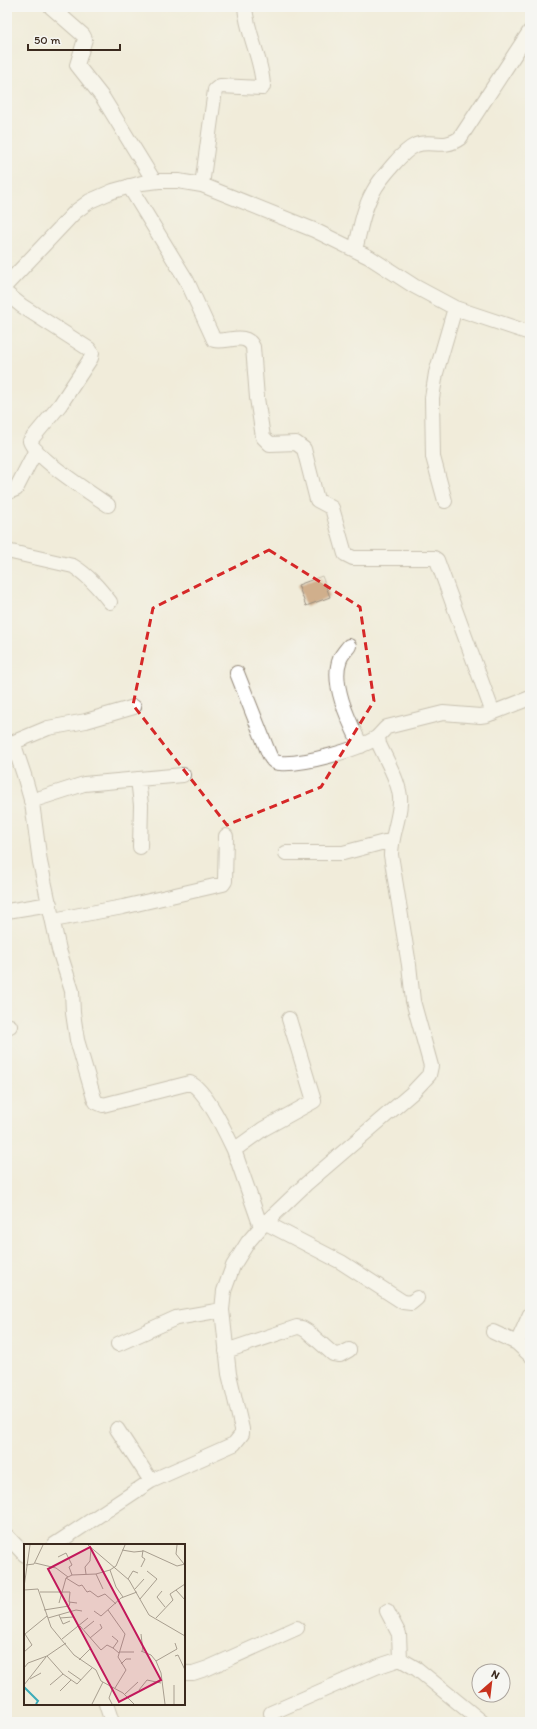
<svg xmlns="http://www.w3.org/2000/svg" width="537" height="1729" viewBox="0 0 537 1729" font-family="Itim,sans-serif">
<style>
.building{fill:#d0af8c}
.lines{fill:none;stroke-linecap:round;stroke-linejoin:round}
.street-casing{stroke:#968b7c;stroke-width:16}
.street{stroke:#fff;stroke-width:14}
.marked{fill:none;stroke:#d62828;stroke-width:3;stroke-dasharray:8 5;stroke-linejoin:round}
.inset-river{fill:none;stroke:#3dacb9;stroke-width:2}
.inset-road{fill:none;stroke:#a89e8f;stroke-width:1}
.view{fill:#c2185b;fill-opacity:0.15;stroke:#c2185b;stroke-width:2}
.inset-edge{fill:none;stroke:#3b2a1e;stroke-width:2}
</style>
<rect width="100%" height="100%" fill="#f6f6f2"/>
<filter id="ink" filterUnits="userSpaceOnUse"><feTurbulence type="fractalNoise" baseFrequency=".025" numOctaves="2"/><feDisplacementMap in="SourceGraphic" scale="8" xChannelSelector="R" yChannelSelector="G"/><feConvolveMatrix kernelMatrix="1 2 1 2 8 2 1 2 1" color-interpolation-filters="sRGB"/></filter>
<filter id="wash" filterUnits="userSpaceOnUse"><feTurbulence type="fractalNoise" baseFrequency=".012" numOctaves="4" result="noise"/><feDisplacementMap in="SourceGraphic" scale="16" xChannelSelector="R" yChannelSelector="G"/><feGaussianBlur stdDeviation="0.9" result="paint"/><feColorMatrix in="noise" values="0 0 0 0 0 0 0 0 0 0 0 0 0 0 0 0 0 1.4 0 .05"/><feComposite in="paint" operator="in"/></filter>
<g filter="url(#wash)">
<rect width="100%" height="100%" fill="#f1ecda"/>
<g id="blocks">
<!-- building -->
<path class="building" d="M322,576L330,597L306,606L298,585Z"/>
</g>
</g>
<g filter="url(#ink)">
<use href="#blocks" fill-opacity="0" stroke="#968b7c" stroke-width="1"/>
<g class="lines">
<defs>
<path id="street" d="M51,7L83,35L85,39L77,65L103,98L154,181
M202,185L215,90L220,86L262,88L263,86C262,59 247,34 245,7
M129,186L187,281L214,340C227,343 246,331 253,347L257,398L263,437L270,444L296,443L304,449L317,500L332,508L345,554L353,558H434L437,560L493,713
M355,250C360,231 363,209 373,192C378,182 386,173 393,165C399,158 407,149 416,145C431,139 444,150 460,138L530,31
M7,284L75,212L90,201L113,191L142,183L159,181H178L202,185L314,230L369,257L414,286L455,308L530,333
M7,294L22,306L89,349L92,353L91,358L60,405L30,441C35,458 92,494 108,505
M7,490L11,491L16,489L36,450
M445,501L433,457L432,398L436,373L455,308
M7,551L73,566C88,575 99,588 110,602
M349,646C346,650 342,654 340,659C330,684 350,723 361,746
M237,673L269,754C271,759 274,763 280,763C303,765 357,750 376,738C380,735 383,730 387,727L443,713L480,716L487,715L530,698
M13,742L24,775L32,803L40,862L59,950L72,991L73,1013L77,1040L94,1098L96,1102L103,1105L190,1083C206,1090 226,1133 234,1150
M7,745L48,728L86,721L134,707
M138,779L141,805L140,847
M31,801L84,784L183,775
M286,853H343L392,840
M7,911L50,904
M53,920L123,907L223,884L225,881L226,836
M7,1027L10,1026
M266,1223L341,1262L403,1302L411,1303L417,1298
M261,1227L234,1150L263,1129L314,1101L289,1019
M493,1332L517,1343L530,1355
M517,1343L530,1314
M118,1344L176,1318L222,1310
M226,1351L297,1327L302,1328L307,1331L333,1354L340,1355L349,1350
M117,1429L151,1481
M7,1536L25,1555
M54,1545L151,1481L234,1444L242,1434V1429L229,1374L222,1310L224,1291L233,1266L248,1242L261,1227L306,1184L412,1093L429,1075L431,1066L413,1001L409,965L391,855C391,837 399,821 400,803C402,786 386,760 379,744L378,737
M387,1611L399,1634L400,1659
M184,1673H193L208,1668L297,1628
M106,1704L112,1722
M271,1713L376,1667L400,1659L417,1669L482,1722"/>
</defs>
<!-- street casing -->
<use href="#street" class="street-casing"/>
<!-- street -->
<use href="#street" class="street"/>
</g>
</g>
<!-- marked area -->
<path d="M0 0H537V1729H0ZM269,550L360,607L374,701L321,787L227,825L133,705L153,608Z" fill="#f1ecda" fill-opacity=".55" fill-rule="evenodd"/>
<path class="marked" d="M269,550L360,607L374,701L321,787L227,825L133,705L153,608Z"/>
<!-- overview -->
<g transform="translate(24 1544)">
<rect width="161" height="161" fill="#f1ecda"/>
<path class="inset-river" d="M0,143L14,157L12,160"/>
<path class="inset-road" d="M64,1L105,36L125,71L161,92M153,1L152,10L160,20M98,6L110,8L120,7L153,22L161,20M34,13L42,9L48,21L45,23L48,31M11,19L32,24L44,33M2,21L10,20L19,1M117,23L121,15L118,13L119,6M86,26L92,43L99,53M62,30L61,23L66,17L67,4M72,30L79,45M42,34L55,42L58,41L63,48L66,47L74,53L81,50L92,60M104,35L109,27L114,29M0,43L6,1M111,45L120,35M0,46L14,45L27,83L50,111L72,126L77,137L99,149L110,160M152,46L161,56M138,47L133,53L141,63M16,48H46L45,58L53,59M116,55L133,35L123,27M35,59L42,34L48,31L72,30L86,26L92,22L101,1M20,66L45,62L46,58M84,66L101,90L94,113L102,126L91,144M70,67L77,72L97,54L113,48M35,71L39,80L46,77M24,74L52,66L58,67M36,74L49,73M132,74L149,56L146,50L161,40M56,82L77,106L83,101L89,104M60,85L70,77M117,90L119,107M88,92L94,97L89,104L95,109M66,94L78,84L76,80M38,95L64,74M117,107L127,111L132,117M0,108L8,101L1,90L23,72M95,108H110M23,112L39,130L53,140L68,124M151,112L154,111L161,126M55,116L67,104M97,120L102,115H107M0,124L4,119L23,112L42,99M44,127L57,136M6,135L17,129M0,141L22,113M26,141L39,130M150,141V160M115,146L123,136L137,139M36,147L47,136M101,150L114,138M68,160L79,138M88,160L85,154L89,143M141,160L137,129L132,117L153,105L151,99"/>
<path class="view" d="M66,3L137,136L95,158L24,25Z"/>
<rect width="161" height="161" class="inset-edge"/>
</g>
<!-- margin -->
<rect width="537" height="1729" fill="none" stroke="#f6f6f2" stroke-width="24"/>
<!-- north arrow -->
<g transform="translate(491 1683) rotate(28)"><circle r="19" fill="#f6f6f2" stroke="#aba49d"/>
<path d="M0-3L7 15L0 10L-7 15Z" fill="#c8321e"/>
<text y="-6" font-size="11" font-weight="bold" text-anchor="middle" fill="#3b2a1e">N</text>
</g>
<!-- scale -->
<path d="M28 44v6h92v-6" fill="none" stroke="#3b2a1e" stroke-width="2"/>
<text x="34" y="44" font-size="12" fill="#3b2a1e" stroke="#f6f6f2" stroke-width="3" paint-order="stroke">50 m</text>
</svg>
